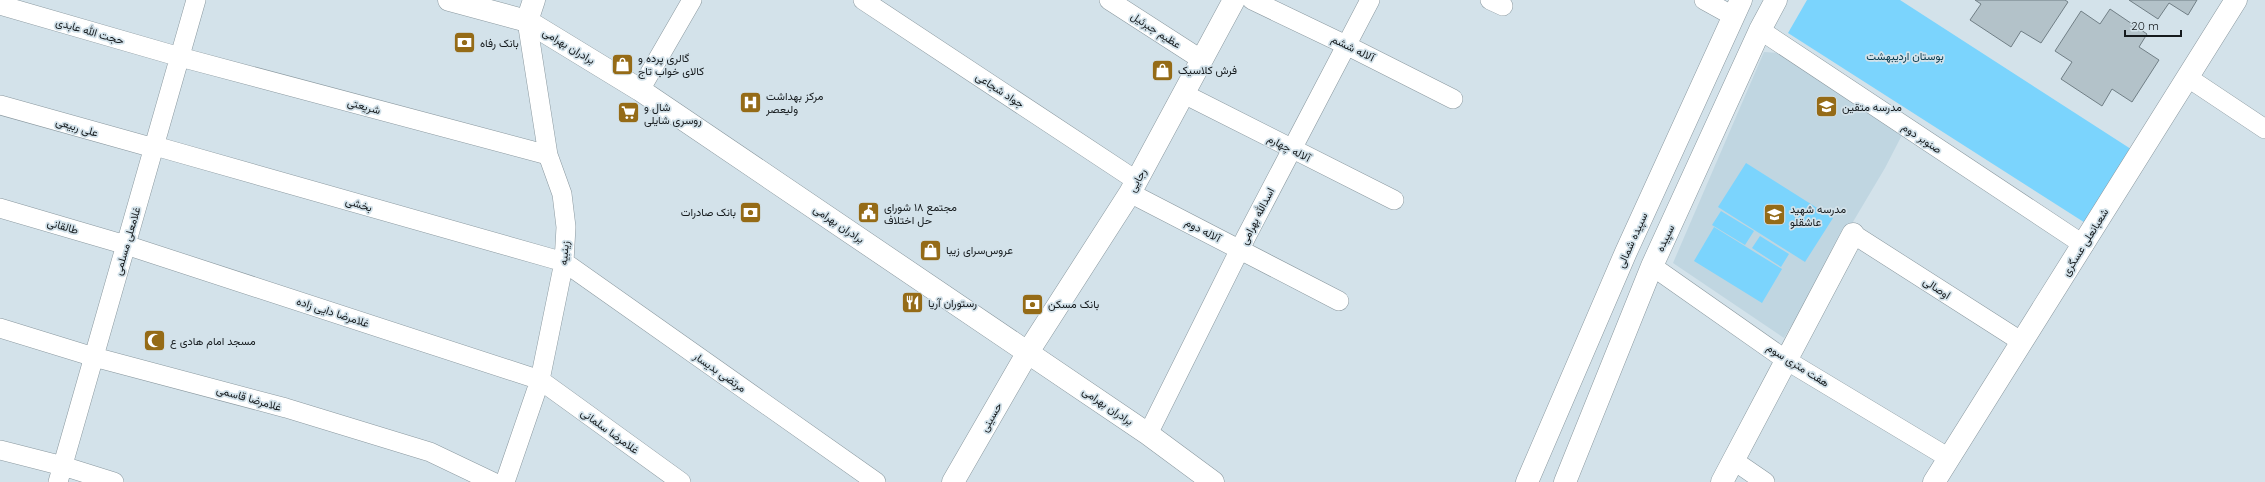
<svg xmlns="http://www.w3.org/2000/svg" width="2265" height="482" viewBox="0 0 2265 482" font-family="Quicksand,Vazirmatn,sans-serif">
<style>
.built{fill:#c0d6e1}
.green{fill:#7bd4fd}
.building{fill:#b3c2c9;stroke:#717f86}
.lines{fill:none;stroke-linecap:round;stroke-linejoin:round}
.street-casing{stroke:#8a989f;stroke-width:20}
.secondary-casing{stroke:#8a989f;stroke-width:23}
.street{stroke:#fff;stroke-width:19}
.secondary{stroke:#fff;stroke-width:22}
.labels{text-anchor:middle;stroke-width:3.5;stroke-linejoin:round;paint-order:stroke}
.street-label{font-size:11px;fill:#151a1d;stroke:#d3e2ea}
.poi-label{font-size:11px;fill:#151a1d;stroke:#d3e2ea;text-anchor:start}
.park-label{font-size:11px;fill:#053649;stroke:#d3e2ea}
</style>
<rect width="100%" height="100%" fill="#d3e2ea"/>
<!-- built -->
<path class="built" d="M1764,52L1779,53L1902,135L1885,168L1784,338L1673,263Z"/>
<!-- green -->
<path class="green" d="M1807,0H1900L2134,151L2090,226L1788,33Z
M1746,163L1833,218L1805,262L1718,207Z
M1721,211L1754,231L1745,245L1712,225Z
M1714,227L1782,269L1762,303L1694,261Z
M1760,236L1789,254L1781,267L1752,248Z"/>
<!-- building -->
<path class="building" d="M1975,0H2065L2068,2L2041,43L2021,31L2011,47L1970,20L1981,4Z
M2129,0H2197L2188,15L2169,3L2158,19Z
M2110,9L2147,34L2139,47L2159,60L2132,102L2112,89L2102,106L2061,79L2072,62L2055,51L2081,11L2100,24Z"/>
<g class="lines">
<defs>
<path id="street" d="M863,0L1137,181
M1109,0L1202,60
M1252,0L1346,45L1453,99
M1490,0L1503,6
M1704,0L1733,16
M0,5L180,57L548,155
M1760,30L2084,245
M2187,77L2265,129
M640,90L692,0
M1184,94L1394,200
M0,105L154,148
M155,146L564,262L876,482
M1130,193L1339,301
M0,208L126,245L540,380L681,482
M1853,234L2022,342
M1652,266L1786,360L1949,458
M0,328L94,357L286,408L430,452L493,482
M1148,434L1246,237L1370,0
M0,450L63,466L114,482
M1733,460L1765,482
M58,482L196,0
M505,482L540,380L564,262L566,227L562,194L548,155L527,21"/>
<path id="secondary" d="M449,0L527,21L640,90L1148,434L1213,482
M527,21L534,0
M953,482L1028,352L1130,193L1234,0
M1527,482L1626,252L1741,0
M1565,482L1652,266L1760,30L1776,0
M1722,482L1853,234
M1934,482L2236,0"/>
</defs>
<!-- street casing -->
<use href="#street" class="street-casing"/>
<!-- secondary casing -->
<use href="#secondary" class="secondary-casing"/>
<!-- street -->
<use href="#street" class="street"/>
<!-- secondary -->
<use href="#secondary" class="secondary"/>
</g>
<!-- icons -->
<defs>
<symbol id="bank-square" viewBox="-11 -11 22 22"><rect x="-9" y="-9" width="18" height="18" rx="4" fill="#956b17" stroke="#d3e2ea"/><path d="M-6-4H6V4H-6ZM0-2.3a2.3 2.3 0 1 0 0 4.6a2.3 2.3 0 1 0 0-4.6Z" fill="#fff"/></symbol>
<symbol id="shop-square" viewBox="-11 -11 22 22"><rect x="-9" y="-9" width="18" height="18" rx="4" fill="#956b17" stroke="#d3e2ea"/><path d="M-5-2.5h2.3a2.7 3.5 0 0 1 5.4 0H5L5.5 6h-11ZM-1.5-2.5h3a1.5 2.3 0 0 0-3 0Z" fill="#fff"/></symbol>
<symbol id="hospital-square" viewBox="-11 -11 22 22"><rect x="-9" y="-9" width="18" height="18" rx="4" fill="#956b17" stroke="#d3e2ea"/><path d="M-5-5h3v3.5h4V-5h3V5h-3V1.5h-4V5h-3Z" fill="#fff"/></symbol>
<symbol id="school-square" viewBox="-11 -11 22 22"><rect x="-9" y="-9" width="18" height="18" rx="4" fill="#956b17" stroke="#d3e2ea"/><path d="M0-5L7-2L0 1L-7-2ZM-4 1L0 2.5L4 1V4Q0 6-4 4Z" fill="#fff"/></symbol>
<symbol id="supermarket-square" viewBox="-11 -11 22 22"><rect x="-9" y="-9" width="18" height="18" rx="4" fill="#956b17" stroke="#d3e2ea"/><path d="M-6-5.5h2.5l.6 2H6L4.5 2H-2.5L-4.4-4H-6ZM-1.5 3.2a1.3 1.3 0 1 0 .1 0ZM3 3.2a1.3 1.3 0 1 0 .1 0Z" fill="#fff"/></symbol>
<symbol id="civic-square" viewBox="-11 -11 22 22"><rect x="-9" y="-9" width="18" height="18" rx="4" fill="#956b17" stroke="#d3e2ea"/><path d="M-.6-6.5H3V-4.5H.6V-3L4-1V1h2V6H-6V1h2V-1L-.6-3ZM-1.2 2.5V6h2.4V2.5Z" fill="#fff"/></symbol>
<symbol id="restaurant-square" viewBox="-11 -11 22 22"><rect x="-9" y="-9" width="18" height="18" rx="4" fill="#956b17" stroke="#d3e2ea"/><path d="M-5-6h1v4h1v-4h1v4h1v-4h1v5L-1.5 .5V6h-2V.5L-5-1ZM5-6V6H3V1.5H1.5Q1.5-4 5-6Z" fill="#fff"/></symbol>
<symbol id="mosque-square" viewBox="-11 -11 22 22"><rect x="-9" y="-9" width="18" height="18" rx="4" fill="#956b17" stroke="#d3e2ea"/><path d="M3.5-4.9A6 6 0 1 0 3.5 4.9A5 5 0 1 1 3.5-4.9Z" fill="#fff"/></symbol>
</defs>
<g fill-rule="evenodd">
<use href="#bank-square" x="452" y="30" width="25" height="25"/>
<use href="#shop-square" x="610" y="52" width="25" height="25"/>
<use href="#shop-square" x="1150" y="58" width="25" height="25"/>
<use href="#hospital-square" x="738" y="90" width="25" height="25"/>
<use href="#school-square" x="1814" y="94" width="25" height="25"/>
<use href="#supermarket-square" x="616" y="100" width="25" height="25"/>
<use href="#bank-square" x="738" y="200" width="25" height="25"/>
<use href="#civic-square" x="856" y="200" width="25" height="25"/>
<use href="#school-square" x="1762" y="202" width="25" height="25"/>
<use href="#shop-square" x="918" y="238" width="25" height="25"/>
<use href="#restaurant-square" x="900" y="290" width="25" height="25"/>
<use href="#bank-square" x="1020" y="292" width="25" height="25"/>
<use href="#mosque-square" x="142" y="328" width="25" height="25"/>
</g>
<g class="labels">
<!-- street labels -->
<g class="street-label">
<text transform="translate(1156 30) rotate(33)" y="4">عظیم جبرئیل</text>
<text transform="translate(90 31) rotate(16)" y="4">حجت الله عابدی</text>
<text transform="translate(569 46) rotate(31)" y="4">برادران بهرامی</text>
<text transform="translate(1353 48) rotate(26)" y="4">آلاله ششم</text>
<text transform="translate(1000 90) rotate(33)" y="4">جواد شجاعی</text>
<text transform="translate(364 106) rotate(15)" y="4">شریعتی</text>
<text transform="translate(77 127) rotate(16)" y="4">علی ربیعی</text>
<text transform="translate(1922 138) rotate(34)" y="4">صنوبر دوم</text>
<text transform="translate(1289 148) rotate(27)" y="4">آلاله چهارم</text>
<text transform="translate(1137 180) rotate(-61)" y="4">رجایی</text>
<text transform="translate(359 204) rotate(16)" y="4">بخشی</text>
<text transform="translate(1257 216) rotate(-63)" y="4">اسدالله بهرامی</text>
<text transform="translate(839 224) rotate(34)" y="4">برادران بهرامی</text>
<text transform="translate(63 226) rotate(16)" y="4">طالقانی</text>
<text transform="translate(1203 230) rotate(28)" y="4">آلاله دوم</text>
<text transform="translate(1665 238) rotate(-65)" y="4">سپیده</text>
<text transform="translate(1632 240) rotate(-66)" y="4">سپیده شمالی</text>
<text transform="translate(127 241) rotate(-74)" y="4">غلامعلی مسلمی</text>
<text transform="translate(2085 242) rotate(-58)" y="4">شعبانعلی عسگری</text>
<text transform="translate(564 253) rotate(-85)" y="4">زینبیه</text>
<text transform="translate(1937 288) rotate(33)" y="4">اوصالی</text>
<text transform="translate(333 312) rotate(18)" y="4">غلامرضا دایی زاده</text>
<text transform="translate(1798 365) rotate(32)" y="4">هفت متری سوم</text>
<text transform="translate(720 372) rotate(35)" y="4">مرتضی بدیسار</text>
<text transform="translate(249 398) rotate(16)" y="4">غلامرضا قاسمی</text>
<text transform="translate(1108 406) rotate(34)" y="4">برادران بهرامی</text>
<text transform="translate(991 417) rotate(-60)" y="4">حسینی</text>
<text transform="translate(610 431) rotate(36)" y="4">غلامرضا سلمانی</text>
</g>
<!-- poi labels -->
<g class="poi-label">
<text x="480" y="47">بانک رفاه</text>
<text x="638" y="62">گالری پرده و<tspan x="638" dy="13">کالای خواب تاج</tspan></text>
<text x="1178" y="74">فرش کلاسیک</text>
<text x="766" y="100">مرکز بهداشت<tspan x="766" dy="13">ولیعصر</tspan></text>
<text x="644" y="111">شال و<tspan x="644" dy="13">روسری شایلی</tspan></text>
<text x="1842" y="111">مدرسه متقین</text>
<text x="884" y="211">مجتمع ۱۸ شورای<tspan x="884" dy="13">حل اختلاف</tspan></text>
<text x="1790" y="213">مدرسه شهید<tspan x="1790" dy="13">عاشقلو</tspan></text>
<text x="736" y="216" text-anchor="end">بانک صادرات</text>
<text x="946" y="254">عروس‌سرای زیبا</text>
<text x="928" y="307">رستوران آریا</text>
<text x="1048" y="308">بانک مسکن</text>
<text x="170" y="345">مسجد امام هادی ع</text>
</g>
<!-- park labels -->
<g class="park-label">
<text x="1905" y="60">بوستان اردیبهشت</text>
</g>
</g>
<!-- scale -->
<path d="M2125 30v6h56v-6" fill="none" stroke="#151a1d" stroke-width="2"/>
<text x="2131" y="30" font-size="12" fill="#151a1d" stroke="#d3e2ea" stroke-width="3" paint-order="stroke">20 m</text>
</svg>
